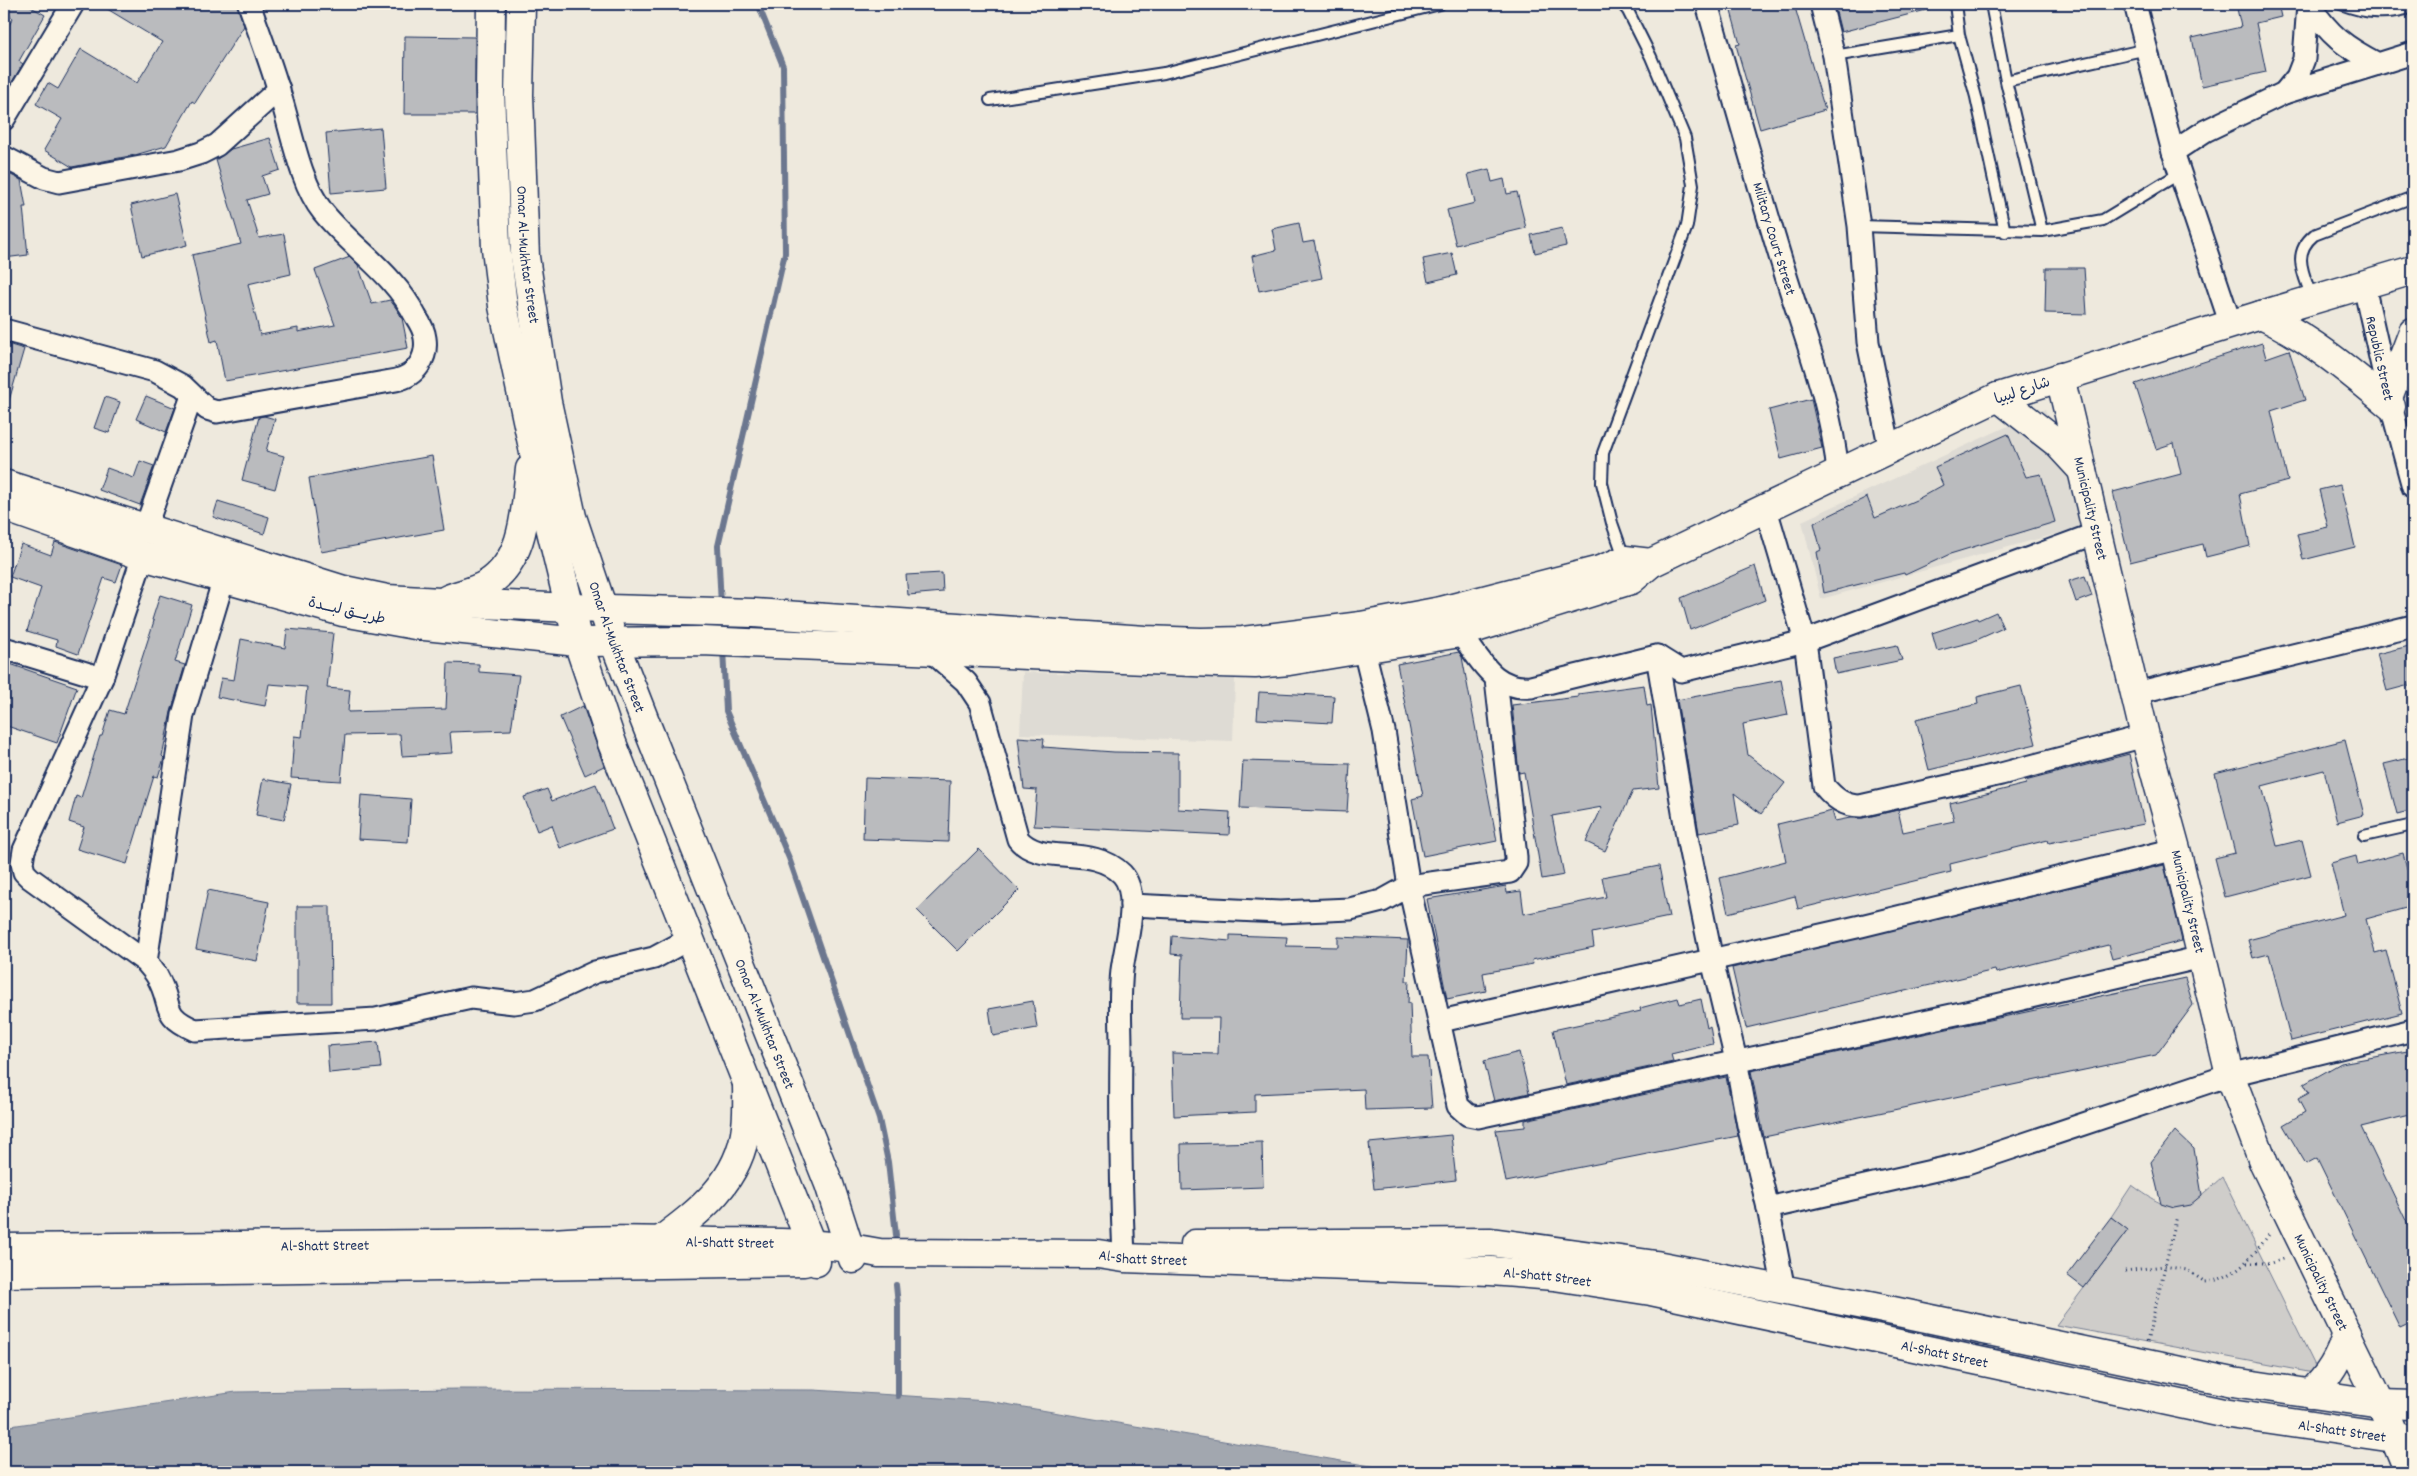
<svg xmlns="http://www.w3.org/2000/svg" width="2417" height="1476" viewBox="0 0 2417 1476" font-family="Dekko,'Playpen Sans Arabic',sans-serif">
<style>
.built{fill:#dedbd4}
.green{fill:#cfcdca;stroke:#757e94}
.water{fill:#a2a7af;stroke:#6c778f}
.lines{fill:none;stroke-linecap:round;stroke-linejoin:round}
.stream{stroke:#6c778f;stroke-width:6}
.building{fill:#babbbe;stroke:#1b2f5e}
.lane-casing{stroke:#1b2f5e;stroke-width:14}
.street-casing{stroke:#1b2f5e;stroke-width:25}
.secondary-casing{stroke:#1b2f5e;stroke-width:31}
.primary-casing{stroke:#1b2f5e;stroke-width:31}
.path{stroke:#1b2f5e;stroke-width:3;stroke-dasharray:1 4;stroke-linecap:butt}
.lane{stroke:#fcf5e5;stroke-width:10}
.street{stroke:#fcf5e5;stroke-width:21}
.secondary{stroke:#fcf5e5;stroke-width:28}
.primary{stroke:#fcf5e5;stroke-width:28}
.labels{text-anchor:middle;stroke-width:5;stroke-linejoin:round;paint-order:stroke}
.street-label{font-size:15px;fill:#1b2f5e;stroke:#fcf5e5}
</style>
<rect width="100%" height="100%" fill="#eee9dd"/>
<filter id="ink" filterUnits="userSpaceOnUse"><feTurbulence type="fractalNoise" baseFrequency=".02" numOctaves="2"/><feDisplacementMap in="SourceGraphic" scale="10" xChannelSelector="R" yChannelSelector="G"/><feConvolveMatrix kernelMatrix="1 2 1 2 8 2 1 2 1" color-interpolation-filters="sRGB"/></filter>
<g filter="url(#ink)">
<!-- built -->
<path class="built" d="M2045,409L2088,525L1821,599L1802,521Z
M1023,672L1235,679L1233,741L1020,734Z"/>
<!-- green -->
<path class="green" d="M2222,1177L2319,1374L2056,1325L2128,1230L2111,1217L2132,1185C2177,1218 2183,1212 2222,1177Z"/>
<!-- water -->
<path class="water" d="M461,1389L814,1390L988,1401L1406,1472H4V1427L236,1392Z"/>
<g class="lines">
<!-- stream -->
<path class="stream" d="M721,605L718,546L785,253L783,66L758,4
M723,648L726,711L789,858L879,1119L888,1162L896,1235
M896,1285L898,1305V1396"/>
</g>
<!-- building -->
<path class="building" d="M4,4H26L45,15L19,61L23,64L4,95V34L13,18L4,12Z
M99,4H237L244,26L195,103L192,101L166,146L135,155L72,167L44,150L62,119L36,104L48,83L58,89L81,49L137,83L162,42Z
M1729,4H1794L1825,110L1760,129L1736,45L1740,44Z
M1834,4H1929L1930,9L1841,32Z
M2236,4H2278L2281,17L2256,23L2266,72L2202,86L2192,38L2241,27Z
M405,36L475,37V114H404Z
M381,128L386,188L331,193L326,133Z
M270,138L280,170L262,176L268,194L247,200L259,238L284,234L291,274L248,284L260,335L298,328V332L335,325L315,270L350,257L358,265L372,304L390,300L396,308L402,318L408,348L225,381L217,340L211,342L192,255L241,244L216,160L231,149Z
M1489,169L1492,182L1504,179L1507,194L1517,192L1526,228L1456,245L1447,210L1475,203L1468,174Z
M11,175L21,180L26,207H23L28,255L4,258V176Z
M175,194L187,245L142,256L131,205Z
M1299,223L1303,243L1314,241L1322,278L1259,291L1252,256L1276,250L1272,229Z
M1562,228L1566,246L1535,253L1531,235Z
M1452,253L1457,275L1428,282L1423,259Z
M2046,268H2084L2087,314L2045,313Z
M4,343L24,349L8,404L4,403Z
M2262,343L2266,358L2289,350L2305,400L2271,411L2288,481L2240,494L2250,546L2206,557L2203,544L2130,562L2113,492L2181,474L2174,443L2156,449L2135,384Z
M146,396L175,408L166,432L136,419Z
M105,397L120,402L109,433L94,428Z
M1811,399L1822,448L1781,459L1769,410Z
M264,416L275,419L266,451L284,456L275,489L242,480L259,417Z
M2008,434L2026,477L2041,474L2055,522L1950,554L1905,575L1904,573L1824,593L1817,552L1821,550L1814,523L1867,497L1875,518L1916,500L1943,485L1935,467Z
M432,456L444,530L321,552L309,478Z
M140,461L154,466L140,505L99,490L107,468L134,478Z
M2340,485L2355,547L2303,560L2297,534L2328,527L2319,490Z
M218,501L269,517L264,534L213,517Z
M55,542L122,565L116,582L104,578L78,654L56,646L57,640L27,631L41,588L10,577L21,544L51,555Z
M1755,566L1765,600L1690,630L1681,598Z
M942,573L943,592L908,595L906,575Z
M2085,576L2092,596L2076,602L2069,581Z
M160,595L192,605L175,662L185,665L171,712L162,756L164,758L158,777L154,776L127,864L77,849L84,827L69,822L76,796L81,798L100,736H102L110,710L124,714L154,621L152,620Z
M1996,612L2003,628L1972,642L1937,651L1932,633L1977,618L1978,620Z
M287,629L333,633L327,688L350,690L348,712L446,709L448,663L479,664V672L519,675L511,730L450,732L452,753L402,756L400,734L345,735L341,781L291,778L294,736L302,737L307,687L269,684L265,706L217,697L221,678L234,680L241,639L285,648Z
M1897,645L1902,660L1836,674L1833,658Z
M2413,645V684L2387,691L2377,654Z
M1459,652L1462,657L1497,841L1423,856L1412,799L1423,796L1397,664Z
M10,664L77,687L57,743L4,725V683Z
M1781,680L1788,715L1743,724L1748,755L1785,783L1761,814L1734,793L1739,825L1699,833L1677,700Z
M1644,685L1647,706L1651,705L1659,788L1633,791L1605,851L1586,842L1602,807L1552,816L1564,875L1542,879L1524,772L1519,773L1512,705L1578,697V694Z
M2021,686L2036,744L1929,770L1916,719L1978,704L1977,697Z
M1259,692L1334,696L1332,723L1257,719Z
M583,706L604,766L585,775L560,717Z
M1018,737L1044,739L1043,747L1114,752L1178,753V809L1230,812L1229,835L1034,826L1037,790L1024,789Z
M2345,740L2364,815L2337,822L2324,770L2262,786L2277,846L2302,840L2311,875L2225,897L2215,858L2235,853L2215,773Z
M2129,754L2144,824L2049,843L2048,840L1950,864L1951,872L1798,909L1795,896L1728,913L1720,878L1786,861L1778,824L1832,811L1835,821L1850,818H1863L1898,810L1903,832L1954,821L1950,803L2026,784L2025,781Z
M2413,757V810L2397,814L2384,764Z
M1243,761L1350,764L1347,812L1240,808Z
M865,778L950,781L948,842L863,839Z
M263,779L291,784L284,820L256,815Z
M596,784L613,829L560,848L552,825L537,831L524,797L547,789L552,801Z
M361,795L411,799L408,842L358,839Z
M979,849L1019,890L958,951L917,910Z
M2403,853L2413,892V906L2366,919L2375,953L2386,950L2402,1013L2291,1041L2269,954L2253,958L2248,940L2344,915L2331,863L2356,856L2358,865Z
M2164,865L2182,941L2112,959L2108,945L1996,973L1995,970L1746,1028L1732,968Z
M1659,866L1669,917L1592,933L1594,947L1532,960L1533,964L1483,973L1486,991L1447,999L1427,899L1506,886L1507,893L1521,891L1524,914L1606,897L1602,877Z
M208,890L269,902L257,961L196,949Z
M297,906H330L331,1003H297Z
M1230,935L1287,937L1286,946L1338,947V937L1408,940L1406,981H1409L1408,1003H1410L1412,1057H1428L1432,1108L1365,1110L1364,1089L1255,1094V1112L1174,1116L1172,1053L1218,1054L1219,1018H1180L1182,955L1171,954L1172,936L1230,941Z
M2185,978L2193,1005L2156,1055L1764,1137L1751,1071Z
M1678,998L1680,1004L1701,999L1707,1028L1710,1026L1713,1044L1671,1054L1673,1062L1566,1085L1553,1030L1641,1011L1640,1008Z
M1033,1001L1037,1028L993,1036L989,1009Z
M378,1042L381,1068L329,1073L327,1046Z
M2413,1050V1114L2361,1127L2413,1235V1322L2400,1328L2317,1158L2306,1164L2283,1125L2305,1112L2298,1099L2309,1093L2304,1084L2341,1063Z
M1519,1052L1529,1093L1494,1101L1484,1061Z
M1726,1077L1738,1136L1506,1182L1496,1130L1525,1127V1120Z
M2175,1131L2194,1149L2202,1195L2190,1205L2174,1208L2161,1204L2151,1162Z
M1451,1135L1456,1180L1374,1189L1369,1143Z
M1262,1142L1263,1187L1182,1190L1181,1144Z
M2111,1217L2128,1230L2084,1288L2067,1275Z"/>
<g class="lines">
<defs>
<path id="lane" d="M1622,4L1628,11L1651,57L1685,138L1693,185L1687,226L1603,453L1602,483L1612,523L1625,560
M1955,4L1959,35L1976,97L2005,232
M1991,4L2006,81L2042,231
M2341,4C2366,14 2388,15 2413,7
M1834,56L1959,35
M2006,81L2147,49
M990,100L1164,73L1440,4
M1859,226L2042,231L2103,220L2180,173
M2312,298C2304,274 2291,254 2314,235L2413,197
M2364,836L2413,825"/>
<g id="street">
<path id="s1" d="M1707,4C1733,95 1758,186 1786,276C1806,341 1832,406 1838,473"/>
<path d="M1821,4L1834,56L1859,226L1868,342L1890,450"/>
<path d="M2135,4L2173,152L2231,325"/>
<path d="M2308,4C2331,36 2343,46 2378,64L2413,53"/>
<path d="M2284,93L2378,64"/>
<path d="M4,119L73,4"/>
<path d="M2173,152L2205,131L2284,93L2297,77L2304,59L2308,4"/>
<path d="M4,157L44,178L59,182L179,160L201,153L217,145L279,89"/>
<path id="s2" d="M2364,286L2391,406L2413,487"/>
<path d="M4,330L155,371L183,386L207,409L217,412L396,380C416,376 428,358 425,338C424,330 420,323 416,317C394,273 353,249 323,212C300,183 292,133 281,98C272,66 260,35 249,4"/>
<path d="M1766,509L1805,641L1824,786C1834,798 1844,806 1860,806L2001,774L2145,736"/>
<path d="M145,529L192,396"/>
<path d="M143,556L102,678L24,850L22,863L24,872L30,878L146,962C150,967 155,972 158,978C173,1005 160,1015 195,1030L376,1019L471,998L514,1003L535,1000L595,972L654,958L691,938"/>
<path d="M1460,633C1481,660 1493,690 1531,687L1657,656L1681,671L1805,641L2097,533"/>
<path d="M4,648L102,678"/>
<path d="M1364,650L1384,731L1409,886L1458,1106L1468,1115L1478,1117L1975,1010L2202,957"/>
<path d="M932,652L966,682L980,703L1018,839C1041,867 1091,843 1122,874C1141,894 1125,945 1122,970C1119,996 1121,1023 1121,1049C1120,1119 1121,1189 1124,1258"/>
<path d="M1657,656L1688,842L1712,960L1736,1060L1748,1125L1768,1208L1967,1163L2230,1075L2413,1030"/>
<path d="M2136,693L2413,626"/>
<path d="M1131,905L1280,912L1350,909L1382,901L1409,886L1510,872L1516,863V857L1496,679"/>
<path d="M146,962L183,715L224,578"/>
<path d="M1441,1021L1861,926L2176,849"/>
<path d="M1768,1208L1784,1290"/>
</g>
<g id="secondary">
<path d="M491,4L490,90L496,248L503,306L547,514L578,642L612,743L811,1244L816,1262"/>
<path id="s3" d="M521,4L519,95L525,257L547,402L572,517L614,642L648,729L829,1184L853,1259"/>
<path d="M2261,315C2309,337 2351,372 2391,406"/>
<path id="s4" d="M2060,377L2145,736L2176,849L2230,1075L2264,1164L2381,1404L2409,1472"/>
<path d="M2389,395L2413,332"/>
<path d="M1998,397L2057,443L2082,470"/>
<path d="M4,484L344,590L387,599L440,602L571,608L754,613L1145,640L1201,642L1243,641L1361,626L1441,611L1600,570L1625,560L1651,563"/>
<path d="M4,507L143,556L343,612L415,625L578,642L702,641L1217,663L1255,664L1289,661L1460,633L1631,580L1651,563L1998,397L2261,315L2413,270"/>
<path d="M448,599C460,594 476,591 487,584C526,559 525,509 530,469"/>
</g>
<g id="primary">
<path d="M660,1241C700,1211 740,1181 746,1127C748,1112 747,1096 747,1081"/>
<path d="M1195,1244L1491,1242L1656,1265L1874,1307L2233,1382L2381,1404L2413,1405"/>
<path id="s5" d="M4,1248L553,1243C609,1238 664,1241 720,1242C774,1243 827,1242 879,1253L1098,1254L1124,1258L1491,1271L1554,1276L1651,1291L2223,1413L2394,1438L2413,1439"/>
<path d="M4,1273L804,1262"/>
<path d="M2310,1394C2329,1376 2340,1358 2347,1333"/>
</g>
</defs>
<!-- lane casing -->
<use href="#lane" class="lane-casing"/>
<!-- street casing -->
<use href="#street" class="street-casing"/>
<!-- secondary casing -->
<use href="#secondary" class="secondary-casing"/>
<!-- primary casing -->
<use href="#primary" class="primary-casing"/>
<!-- path -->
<path class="path" d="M2247,1263H2271L2285,1258
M2125,1271L2164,1266L2187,1270L2205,1282C2235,1280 2255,1253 2271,1232
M2147,1342L2177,1216"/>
<!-- lane -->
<use href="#lane" class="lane"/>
<!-- street -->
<use href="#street" class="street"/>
<!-- secondary -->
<use href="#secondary" class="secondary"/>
<!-- primary -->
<use href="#primary" class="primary"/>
</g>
</g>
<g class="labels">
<!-- street labels -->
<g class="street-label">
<text dy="5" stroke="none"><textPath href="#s1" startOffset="244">Military Court Street</textPath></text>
<text dy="5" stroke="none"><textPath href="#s3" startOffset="251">Omar Al-Mukhtar Street</textPath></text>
<text dy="5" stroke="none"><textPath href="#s2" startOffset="74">Republic Street</textPath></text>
<text transform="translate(2022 390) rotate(-19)" y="5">شارع ليبيا</text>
<text dy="5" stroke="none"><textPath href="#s4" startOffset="135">Municipality Street</textPath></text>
<text transform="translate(347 610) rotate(13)" y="5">طريـــق لبـــدة</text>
<text dy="5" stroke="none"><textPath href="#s3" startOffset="655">Omar Al-Mukhtar Street</textPath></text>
<text dy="5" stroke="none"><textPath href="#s4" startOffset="540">Municipality Street</textPath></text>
<text dy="5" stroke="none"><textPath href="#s3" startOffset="1060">Omar Al-Mukhtar Street</textPath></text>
<text dy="5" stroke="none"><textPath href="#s5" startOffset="726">Al-Shatt Street</textPath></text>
<text dy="5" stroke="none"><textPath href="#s5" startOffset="321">Al-Shatt Street</textPath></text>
<text dy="5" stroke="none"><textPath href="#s5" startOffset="1140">Al-Shatt Street</textPath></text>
<text dy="5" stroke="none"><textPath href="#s5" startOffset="1545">Al-Shatt Street</textPath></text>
<text dy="5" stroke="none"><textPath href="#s4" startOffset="945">Municipality Street</textPath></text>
<text dy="5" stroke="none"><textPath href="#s5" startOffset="1950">Al-Shatt Street</textPath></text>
<text dy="5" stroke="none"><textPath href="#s5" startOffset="2355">Al-Shatt Street</textPath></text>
</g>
</g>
<!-- margin -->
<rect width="2417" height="1476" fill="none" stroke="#fcf5e5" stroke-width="20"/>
<rect x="10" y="10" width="2397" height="1456" fill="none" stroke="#1b2f5e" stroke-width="2" filter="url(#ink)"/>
</svg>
